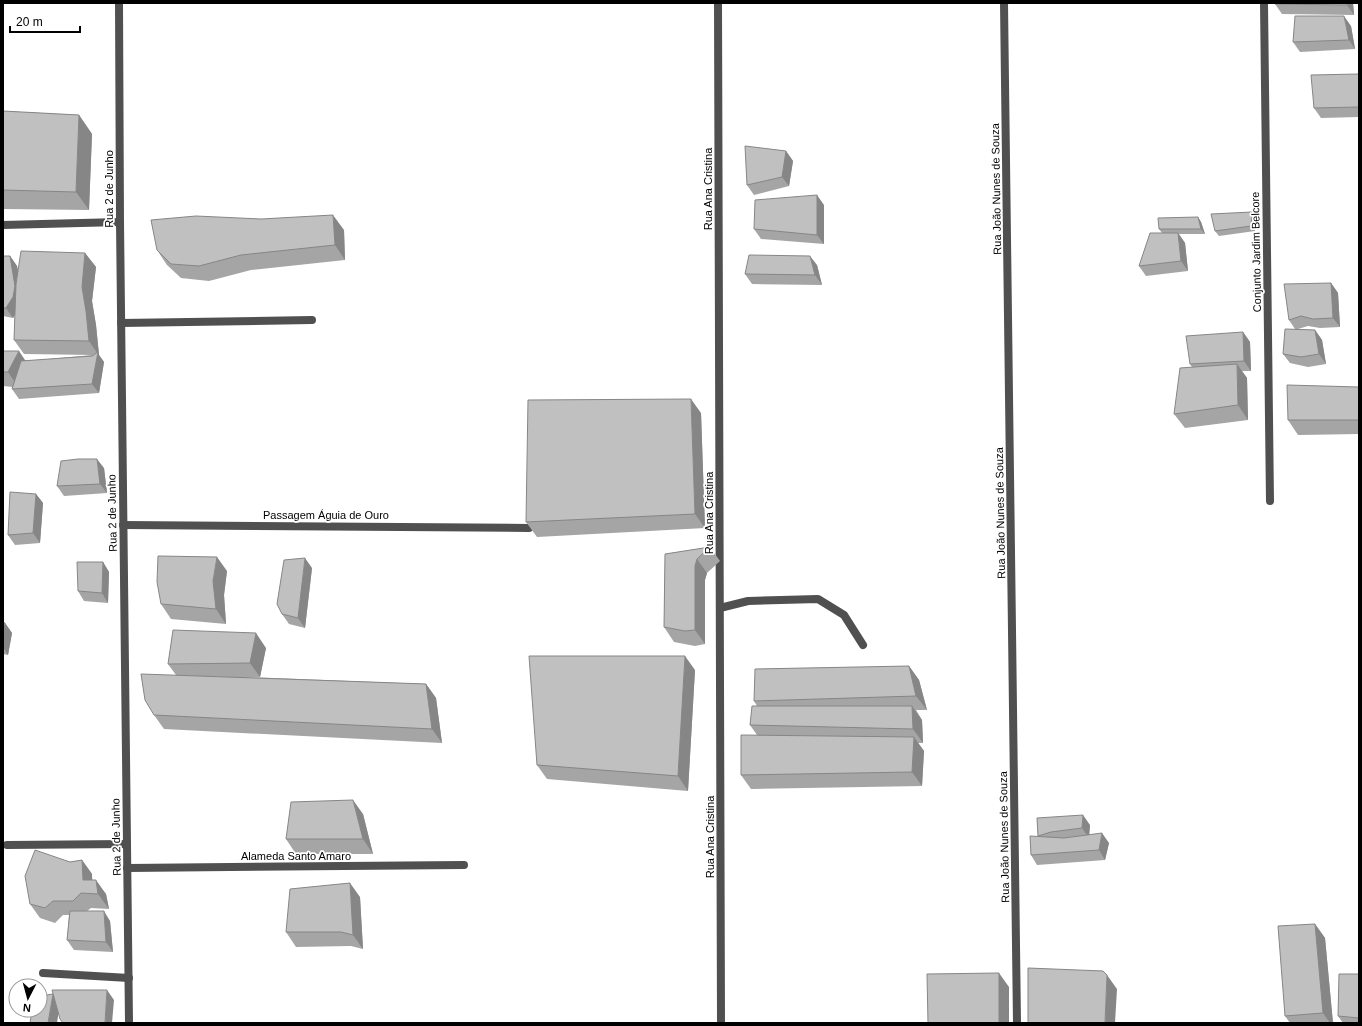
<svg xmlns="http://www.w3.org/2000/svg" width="1362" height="1026" viewBox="0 0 1362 1026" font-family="Helvetica,sans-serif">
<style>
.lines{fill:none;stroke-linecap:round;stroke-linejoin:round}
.service{stroke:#505050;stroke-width:8}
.minor{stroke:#505050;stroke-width:8}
.tertiary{stroke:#505050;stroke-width:8}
.wall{fill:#a5a5a5}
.shaded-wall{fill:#868686}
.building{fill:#c0c0c0;stroke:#868686}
.labels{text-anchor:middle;stroke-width:3.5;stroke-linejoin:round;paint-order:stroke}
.street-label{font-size:11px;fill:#000;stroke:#fff}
</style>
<rect width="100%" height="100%" fill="#fff"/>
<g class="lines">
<!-- service -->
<path class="service" d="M720,608L748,601L818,599L844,615L863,645"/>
<!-- minor -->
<path class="minor" d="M718,3L721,1023
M1004,3L1017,1023
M1264,3L1270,501
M3,225L120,222
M121,323L312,320
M123,525L529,528
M7,845L127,844
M127,868L464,865
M43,973L129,978"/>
<!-- tertiary -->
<path class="tertiary" d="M119,3L120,222L129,1023"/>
</g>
<!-- wall -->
<path class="wall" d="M1353,3L1354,15L1282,14L1275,4Z
M1351,26L1355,49L1300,52L1293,42Z
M1359,74V117L1321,118L1314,108Z
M3,111L79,115L92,134L89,210L3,209Z
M786,151L793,161L789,186L754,195L747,185Z
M824,205V244L761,239L754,229Z
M1198,217L1201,222L1205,234H1179L1185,243L1188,271L1146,276L1139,266L1162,233L1159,229Z
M1255,217V231L1219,236L1215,231Z
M344,230L345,260L251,270L209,281L181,278L167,265L157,250Z
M85,253L96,267L92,301L96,325L99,355L104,362L99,393L19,399L12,389L13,387L3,386V351L26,361L93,355L24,354L14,340L15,315L13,318L3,316V256H10L17,266L18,270Z
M817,265L822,285L752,284L745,274Z
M1331,283L1338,293L1340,327L1320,328L1308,326L1298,329L1315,330L1322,340L1326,364L1308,367L1290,363L1283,354L1295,329L1289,320Z
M1243,332L1250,342L1251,371H1242L1247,378L1248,420L1185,428L1174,414L1192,367L1190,364Z
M1359,387V434L1298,435L1288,420Z
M701,413L705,528L537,537L526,522Z
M104,468L107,493L64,496L57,486Z
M36,494L43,503L40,543L15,545L8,535Z
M710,547L720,561L707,573L705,580V644L695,646L674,642L664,627L665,554Z
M103,562L109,572L108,603L84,601L78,591Z
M312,568L305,628L289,624L282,614Z
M227,571L224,595L226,624L171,619L161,604Z
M3,622L5,623L12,633L8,655L3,654Z
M266,648L260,677H245L426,684L436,698L442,743L164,729L154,715L176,675L168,664Z
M909,666L919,680L927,710H916L922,720L923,743H918L924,751L922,786L751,789L741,775L757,735L750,725L757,706L754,701Z
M695,670L688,791L547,779L537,765Z
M363,814L373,854H296L286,839Z
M1037,818L1090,825L1089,835L1109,843L1105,860L1037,865L1031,855L1038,836Z
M82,860L92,874V880L106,894L109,909L91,908L87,911L110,921L113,952L74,950L67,940L69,915H63L55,923L40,918L30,904L70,862Z
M360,897L363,949L351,946L296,947L286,932Z
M1315,924L1325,938L1333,1023H1290L1285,1016Z
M1359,974V1023H1343L1338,1016Z"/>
<!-- shaded-wall -->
<path class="shaded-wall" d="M1347,3H1353L1354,15L1347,5Z
M1344,16L1351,26L1355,49L1349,40Z
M79,115L92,134L89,210L76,192Z
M786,151L793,161L789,186L782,177Z
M817,195L824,205V244L817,235Z
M1252,212L1255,217V231L1251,226Z
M333,215L344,230L345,260L335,245Z
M1198,217L1201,222L1205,234L1201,229Z
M1178,233L1185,243L1188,271L1181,261Z
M85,253L96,267L92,301L96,325L99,355L104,362L99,393L92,384L97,353L89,341L82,287Z
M10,256L17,266L22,296L20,307L13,318L6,308Z
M810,256L817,265L822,285L815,275Z
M1331,283L1338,293L1340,327L1333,318Z
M1315,330L1322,340L1326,364L1319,354Z
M1243,332L1250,342L1251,371L1244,361Z
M19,351L29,366L18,387L8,372Z
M1237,364L1247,378L1248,420L1238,405Z
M691,399L701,413L705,528L695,514Z
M97,459L104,468L107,493L100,484Z
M36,494L43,503L40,543L33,533Z
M217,557L227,571L224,595L226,624L216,609L213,581Z
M305,558L312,568L305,628L298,618Z
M697,559L707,573L705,580V644L695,630V566Z
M103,562L109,572L108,603L102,593Z
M5,623L12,633L8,655L3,647V635Z
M256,633L266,648L260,677L250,663Z
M685,656L695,670L688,791L678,776Z
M909,666L919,680L927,710L916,696Z
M426,684L436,698L442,743L432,729Z
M912,706L922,720L923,743L913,729Z
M914,737L924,751L922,786L912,772Z
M353,800L363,814L373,854L363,839Z
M1083,815L1090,825L1089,838L1082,828Z
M1102,833L1109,843L1105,860L1099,850Z
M82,860L92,874L93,894L83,880Z
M96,880L106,894L109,909L98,894Z
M350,883L360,897L363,949L353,935Z
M104,911L110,921L113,952L106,942Z
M1315,924L1325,938L1333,1023H1330L1323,1013Z
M999,973L1009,987V1023H999Z
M1107,975L1117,989L1115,1023H1105Z
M107,990L114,1000L112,1023H105Z
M53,994L60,1004L57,1023H48Z"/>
<!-- building -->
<path class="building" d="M1276,3H1347V5L1275,4Z
M1295,16H1344L1349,40L1293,42Z
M1359,74V107L1314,108L1311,75Z
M3,111L79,115L76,192L3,190Z
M745,146L786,151L782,177L747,185Z
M817,195V235L754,229L755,200Z
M1252,212L1251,226L1215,231L1211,214Z
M333,215L335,245L241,255L199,266L171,264L157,250L151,220L196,216L261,219Z
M1198,217L1201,229H1159L1158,218Z
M1150,233H1178L1181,261L1139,266Z
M21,251L85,253L82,287L86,311L89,341L14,340L16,284Z
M749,255L810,256L815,275L745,274Z
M3,256H10L15,286L13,297L6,308H3Z
M1331,283L1333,318L1313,319L1301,316L1289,320L1284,284Z
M1285,329L1315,330L1319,354L1301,357L1283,354Z
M1243,332L1244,361L1190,364L1186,336Z
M3,351H19L8,372H3Z
M98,352L92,384L12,389L21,361L92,356Z
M1237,364L1238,405L1174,414L1180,368Z
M1287,385L1359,387V420H1288Z
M691,399L695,514L526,522L528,400Z
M78,459H97L100,484L57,486L61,461Z
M10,492L36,494L33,533L8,535Z
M710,547L697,559L695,566V630L685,631L664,627L665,554Z
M158,556L217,557L213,581L216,609L161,604L157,582Z
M305,558L298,618L282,614L277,604L284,560Z
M77,562H103L102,593L78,591Z
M3,622L5,623L3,635Z
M173,630L256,633L250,663L168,664Z
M529,656H685L678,776L537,765Z
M909,666L916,696L754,701L755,669Z
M141,674L426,684L432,729L154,715L145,700Z
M752,706H912L913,729L750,725Z
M741,735L914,737L912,772L741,775Z
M353,800L363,839H286L291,802Z
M1083,815L1082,828L1051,832L1038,836L1037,818Z
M1102,833L1099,850L1031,855L1030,836L1064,838Z
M35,850L70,862L82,860L83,880H96L98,894L81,893L73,901H53L45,908L30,904L25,876Z
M350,883L353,935L341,932H286L290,889Z
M70,911H104L106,942L67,940Z
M1315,924L1323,1013L1285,1016L1278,926Z
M1028,968L1103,971L1107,975L1105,1023H1028Z
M999,973V1023H928L927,974Z
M1339,974H1359V1018L1338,1016Z
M52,990H107L105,1023H63L60,1019Z
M53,994L48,1023H30L32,1010H40V996Z"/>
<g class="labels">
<!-- street labels -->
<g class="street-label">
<text transform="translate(109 189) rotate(-90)" y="4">Rua 2 de Junho</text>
<text transform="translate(708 189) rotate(-90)" y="4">Rua Ana Cristina</text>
<text transform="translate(996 189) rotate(-91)" y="4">Rua João Nunes de Souza</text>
<text transform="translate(1256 252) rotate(-91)" y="4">Conjunto Jardim Belcore</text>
<text transform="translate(112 513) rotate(-91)" y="4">Rua 2 de Junho</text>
<text transform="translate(709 513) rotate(-90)" y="4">Rua Ana Cristina</text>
<text transform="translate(1000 513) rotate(-91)" y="4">Rua João Nunes de Souza</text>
<text x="326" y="519">Passagem Águia de Ouro</text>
<text transform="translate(116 837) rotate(-91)" y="4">Rua 2 de Junho</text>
<text transform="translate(710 837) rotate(-90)" y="4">Rua Ana Cristina</text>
<text transform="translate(1004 837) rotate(-91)" y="4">Rua João Nunes de Souza</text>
<text x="296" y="860">Alameda Santo Amaro</text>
</g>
</g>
<!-- border -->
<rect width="1362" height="1026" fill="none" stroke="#000000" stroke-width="8"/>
<!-- north arrow -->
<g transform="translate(28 998) rotate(186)"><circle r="19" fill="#ffffff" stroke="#999999"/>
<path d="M0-3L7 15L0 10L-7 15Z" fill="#000000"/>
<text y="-6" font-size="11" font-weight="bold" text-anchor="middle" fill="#000000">N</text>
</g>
<!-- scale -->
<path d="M10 26v6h70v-6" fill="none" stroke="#000000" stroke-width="2"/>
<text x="16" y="26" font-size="12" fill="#000000" stroke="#ffffff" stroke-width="3" paint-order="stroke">20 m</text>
</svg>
